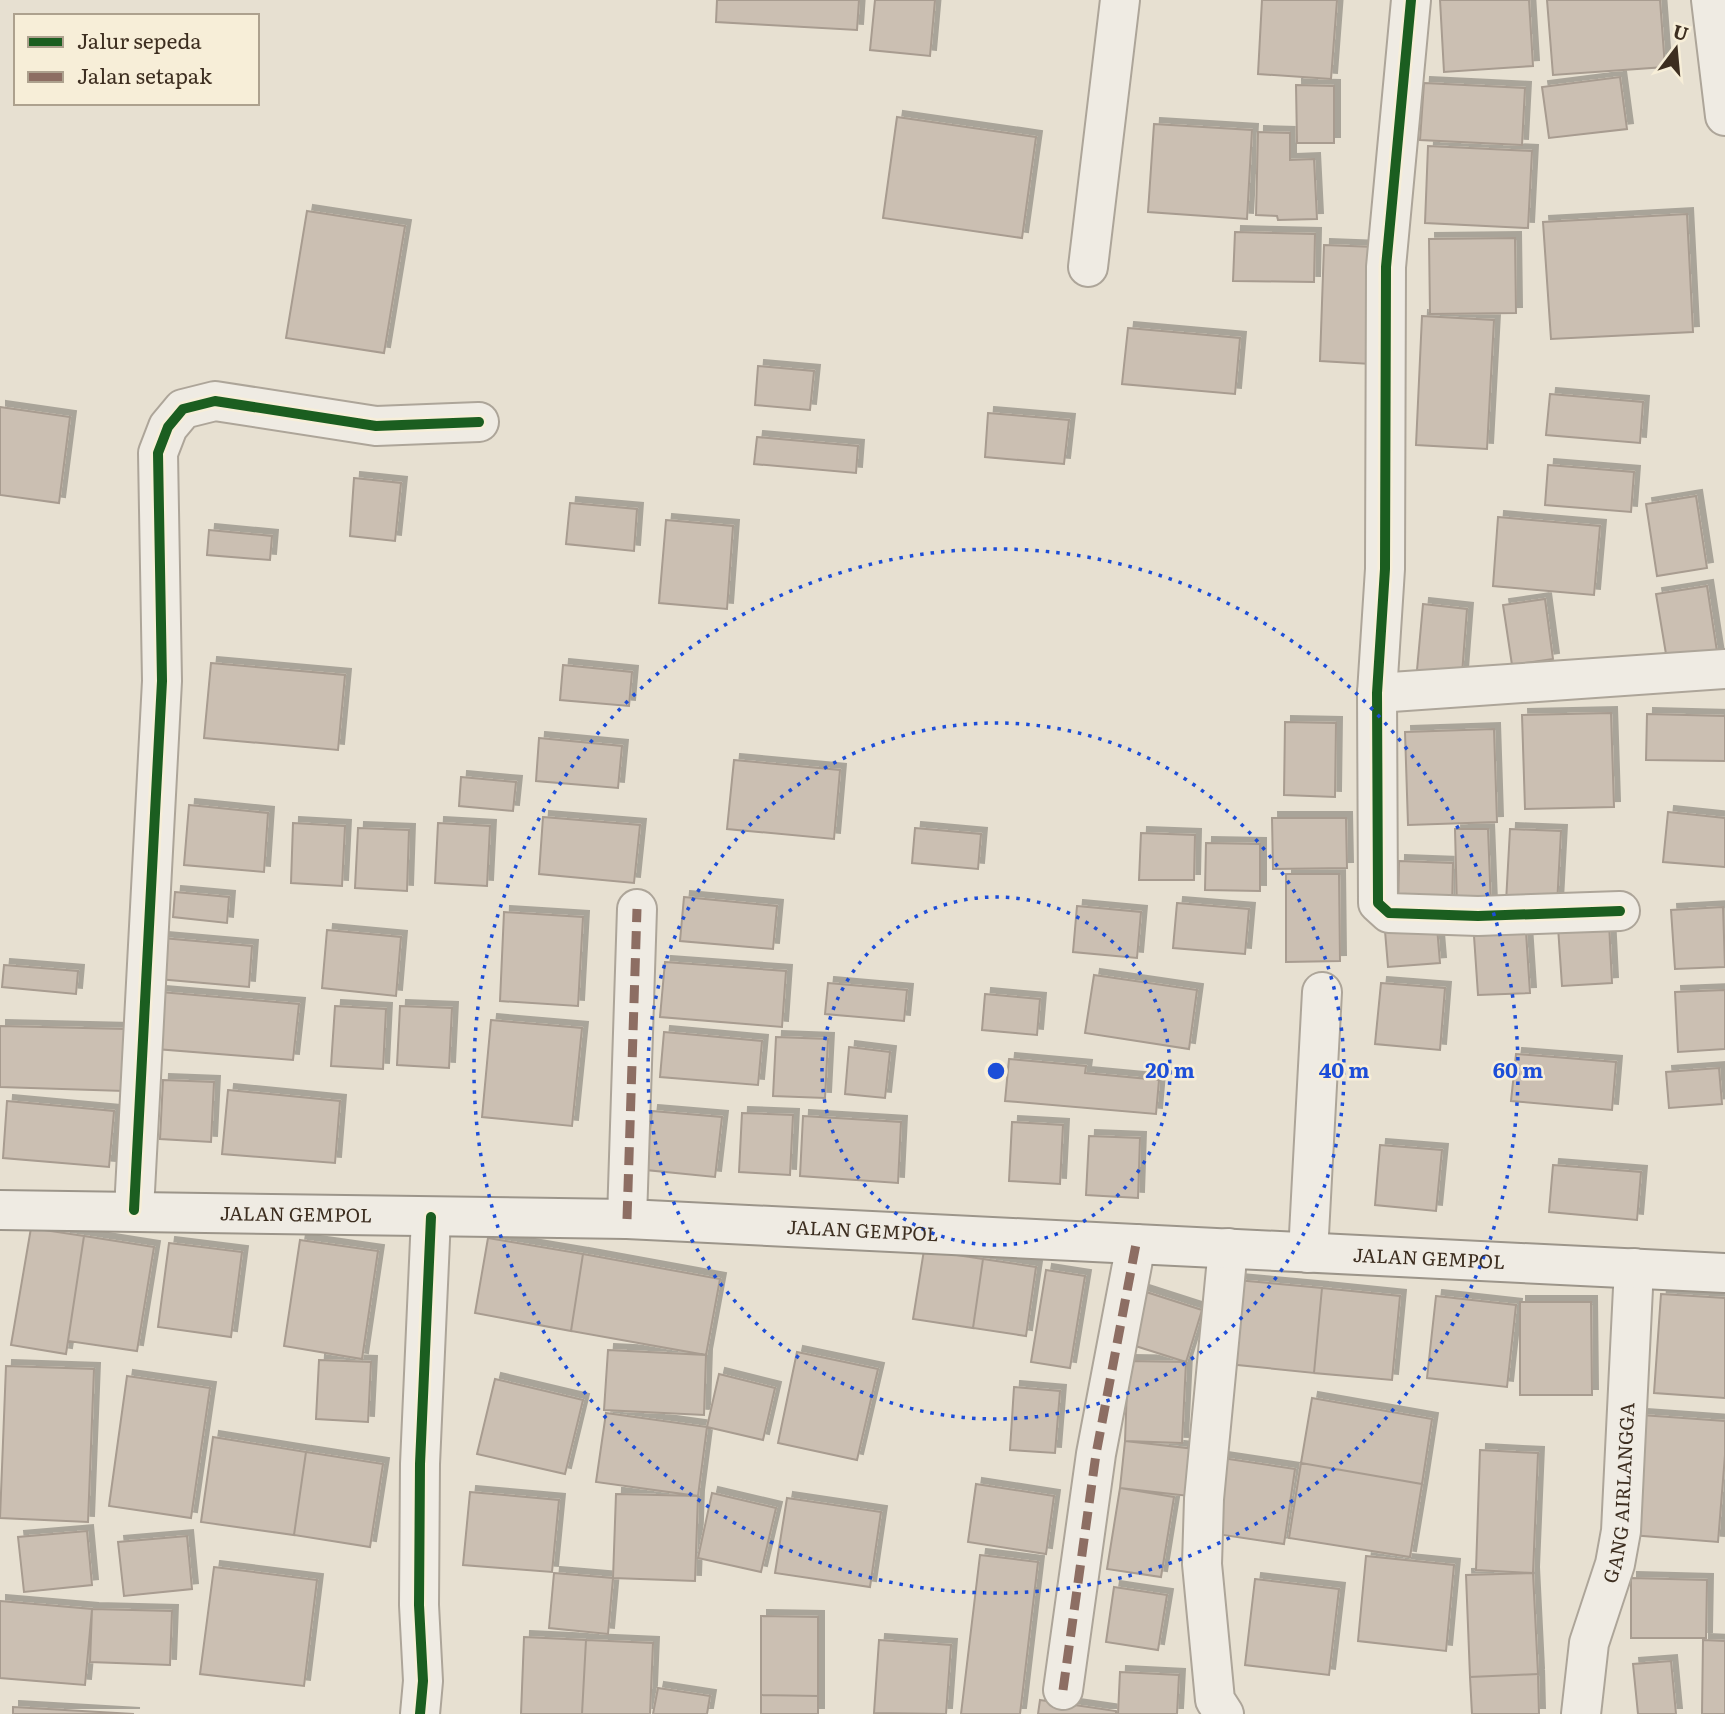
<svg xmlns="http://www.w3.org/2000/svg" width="1725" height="1714" viewBox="0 0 1725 1714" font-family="Literata,serif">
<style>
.building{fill:#cbbfb2;stroke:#a89c90;stroke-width:2;filter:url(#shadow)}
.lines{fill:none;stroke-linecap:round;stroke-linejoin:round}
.minor-casing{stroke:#ada599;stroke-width:42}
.tertiary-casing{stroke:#ada599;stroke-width:42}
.secondary-casing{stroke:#9c958a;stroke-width:42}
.minor{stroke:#efebe3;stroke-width:38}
.tertiary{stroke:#efebe3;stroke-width:38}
.secondary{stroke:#efebe3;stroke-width:38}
.quiet{stroke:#8d6e63;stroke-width:9;stroke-dasharray:18 9;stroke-linecap:butt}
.cycleway-casing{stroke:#f7eed8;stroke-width:15}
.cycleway{stroke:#1b5e20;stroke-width:10}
.ring{fill:none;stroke:#1d4ed8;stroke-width:3.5;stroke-dasharray:3.5 7}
.labels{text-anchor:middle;stroke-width:5;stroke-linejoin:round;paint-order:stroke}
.street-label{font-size:19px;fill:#3d2e20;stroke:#f7eed8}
.centre{fill:#1d4ed8;stroke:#f7eed8;stroke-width:3.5}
.ring-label{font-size:21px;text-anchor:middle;font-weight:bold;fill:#1d4ed8;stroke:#f7eed8;stroke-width:5;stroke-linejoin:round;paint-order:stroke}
</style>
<defs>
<filter id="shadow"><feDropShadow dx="6" dy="-6" stdDeviation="0" flood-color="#0004"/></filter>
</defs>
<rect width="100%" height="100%" fill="#e7e0d1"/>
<!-- building -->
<path class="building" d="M717,0H859L857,30L716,22Z
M875,0H935L930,56L870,50Z
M1262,0H1337L1331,79L1258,74Z
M1440,0H1529L1533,66L1444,72Z
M1547,0H1660L1665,67L1553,75Z
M1620,77L1627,129L1549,138L1542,87Z
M1424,83L1525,88L1522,145L1420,140Z
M1296,85L1334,86V143H1297Z
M897,117L1036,137L1022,238L883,218Z
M1154,124L1252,130L1247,219L1148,212Z
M1258,132L1290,133V160L1314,159L1317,219L1278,220L1277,216L1256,215Z
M1428,146L1532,151L1528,228L1425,223Z
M307,211L405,226L384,353L286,338Z
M1687,214L1693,332L1551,339L1543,222Z
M1235,232L1315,234L1314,282L1233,281Z
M1515,238L1516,313L1430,314L1429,239Z
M1324,245L1375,247L1371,364L1320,361Z
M1422,316L1494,320L1487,449L1416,445Z
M1128,328L1240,338L1235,394L1122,384Z
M758,366L814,371L810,410L755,405Z
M1550,394L1643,402L1640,443L1546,435Z
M0,407L70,417L59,503L0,495Z
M988,413L1069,420L1064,464L985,457Z
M757,437L858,446L856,473L754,464Z
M1548,465L1634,472L1631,512L1545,505Z
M354,478L401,483L395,541L350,536Z
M1696,496L1707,568L1657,576L1646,504Z
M570,503L637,509L634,551L566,544Z
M1498,517L1600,526L1594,595L1493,586Z
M666,520L733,526L727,609L659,603Z
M209,530L272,536L270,560L207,555Z
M1707,586L1718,658L1668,666L1656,594Z
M1545,599L1553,659L1512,665L1503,605Z
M1423,604L1467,609L1462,674L1417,670Z
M211,663L345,675L338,750L204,738Z
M563,665L632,672L629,706L560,700Z
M1611,713L1614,807L1525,809L1522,715Z
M1647,714L1725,716V761L1646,760Z
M1285,722L1336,723L1335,797L1284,795Z
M1494,729L1497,822L1408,825L1405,732Z
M539,738L622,746L618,788L536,781Z
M734,760L840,770L834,839L727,829Z
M461,777L516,782L513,811L459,806Z
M189,805L268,813L264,872L184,865Z
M1668,812L1725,818V867L1663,862Z
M543,817L640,825L634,883L539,874Z
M1272,818H1346L1347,868L1273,869Z
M293,823L345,826L342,886L291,883Z
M438,823L490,826L487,886L435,883Z
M358,828L409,830L407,891L355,888Z
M915,828L981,834L978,869L912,863Z
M1455,829H1488L1491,907L1457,909Z
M1510,829L1561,831L1557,905L1506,902Z
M1141,833L1195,835L1194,880H1139Z
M1206,843L1260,844V891L1205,890Z
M1399,861L1453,863L1452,909L1398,908Z
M1286,874H1339L1340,961L1286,962Z
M175,892L229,897L227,923L173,917Z
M684,897L777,906L773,949L680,941Z
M1177,903L1249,909L1245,954L1173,948Z
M1077,906L1141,912L1137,958L1073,952Z
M1723,907L1725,967L1675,969L1671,910Z
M504,912L583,917L578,1006L500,1001Z
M1609,923L1612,983L1562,986L1558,927Z
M1437,927L1440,963L1388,967L1385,931Z
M327,930L401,937L396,996L322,988Z
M1526,932L1530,993L1478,995L1474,936Z
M162,938L252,946L249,987L158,979Z
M665,962L786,971L782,1027L660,1017Z
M4,965L78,971L76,994L2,987Z
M1094,975L1197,990L1189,1049L1085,1033Z
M828,983L907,990L904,1021L825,1014Z
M1381,983L1445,988L1440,1050L1375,1044Z
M1725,990V1049L1678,1052L1675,992Z
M160,992L299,1004L293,1060L156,1049Z
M985,994L1040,999L1037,1035L982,1030Z
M335,1006L386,1009L383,1069L331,1066Z
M400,1006L452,1008L449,1068L397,1065Z
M491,1020L582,1028L572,1126L482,1117Z
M0,1026L125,1029L124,1091L0,1087Z
M664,1032L762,1041L758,1085L660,1077Z
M776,1037L828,1039L825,1098L773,1096Z
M849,1047L890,1052L885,1098L845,1094Z
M1516,1054L1616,1062L1612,1110L1511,1101Z
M1009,1059L1086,1066L1085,1073L1159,1080L1156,1114L1005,1101Z
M1719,1068L1722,1104L1669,1108L1666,1072Z
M163,1080L214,1082L211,1142L160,1139Z
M228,1090L340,1101L335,1163L222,1154Z
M7,1101L114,1111L109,1167L3,1158Z
M652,1111L722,1117L715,1177L646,1170Z
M742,1113L793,1115L790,1175L739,1172Z
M803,1116L901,1122L898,1183L800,1176Z
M1012,1122L1063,1125L1060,1184L1009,1181Z
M1089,1136L1140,1138L1138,1198L1086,1195Z
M1380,1145L1442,1150L1436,1211L1375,1205Z
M1553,1165L1641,1172L1637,1220L1549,1212Z
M31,1228L84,1236L66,1354L11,1345Z
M84,1236L154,1247L137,1351L68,1341Z
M488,1238L583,1254L571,1331L475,1313Z
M300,1240L378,1251L362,1359L284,1346Z
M169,1243L242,1252L231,1337L158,1327Z
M924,1250L983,1259L973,1328L913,1319Z
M583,1254L720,1279L706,1355L571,1331Z
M983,1259L1036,1267L1026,1336L973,1328Z
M1046,1270L1085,1276L1070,1368L1031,1362Z
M1236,1280L1322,1288L1314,1373L1228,1364Z
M1322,1288L1400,1296L1392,1380L1314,1373Z
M1143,1291L1202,1310L1186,1362L1126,1343Z
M1661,1294L1725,1298V1398L1654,1393Z
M1436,1296L1516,1305L1507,1387L1427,1378Z
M1520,1302H1591L1592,1395H1520Z
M608,1350L706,1355L704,1415L604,1410Z
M797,1352L878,1369L857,1460L778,1443Z
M319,1360L371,1362L368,1422L316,1419Z
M1128,1361L1186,1362L1182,1443L1125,1441Z
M6,1366L94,1369L88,1522L0,1518Z
M719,1374L775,1388L763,1440L707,1427Z
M127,1376L210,1388L191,1518L109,1506Z
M495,1379L583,1400L565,1474L477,1454Z
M1014,1387L1060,1391L1055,1453L1010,1450Z
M1312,1398L1432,1419L1422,1484L1301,1463Z
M606,1413L707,1427L698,1496L596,1482Z
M1641,1415L1725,1421V1455L1718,1542L1631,1535Z
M213,1437L306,1452L294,1535L201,1522Z
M1125,1441L1195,1449L1189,1496L1120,1488Z
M1480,1450L1538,1453L1533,1573L1476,1570Z
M306,1452L383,1464L370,1547L294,1535Z
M1222,1458L1295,1469L1284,1544L1210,1533Z
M1301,1463L1422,1484L1410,1557L1289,1538Z
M976,1484L1054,1496L1046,1554L968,1542Z
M1120,1488L1174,1497L1161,1577L1107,1569Z
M470,1492L559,1500L552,1572L463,1565Z
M712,1493L776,1508L761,1572L698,1558Z
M616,1494L698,1496L695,1581L613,1578Z
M787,1498L881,1512L870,1587L775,1573Z
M87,1531L92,1585L24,1592L18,1537Z
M187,1536L192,1589L124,1596L118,1542Z
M980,1555L1038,1562L1020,1714H961Z
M1366,1556L1454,1565L1446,1651L1358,1641Z
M214,1567L317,1580L304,1686L200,1674Z
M554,1573L613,1578L608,1634L549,1628Z
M1533,1573L1538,1674L1470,1677L1466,1575Z
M1631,1578L1707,1580L1706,1638H1631Z
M1255,1579L1339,1589L1329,1675L1245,1665Z
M1114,1587L1167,1595L1158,1650L1106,1642Z
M0,1601L92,1609L85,1685L0,1678Z
M92,1609L172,1611L170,1665L90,1662Z
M761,1616L818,1617V1696L761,1695Z
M524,1637L586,1640L582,1714H521Z
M586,1640L653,1643L650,1714H582Z
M879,1640L951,1645L946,1714L874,1713Z
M1703,1640L1725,1641V1714H1702Z
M1671,1661L1676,1714H1638L1633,1664Z
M1120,1672L1179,1675L1177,1714H1118Z
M1538,1674L1539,1714H1472L1470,1677Z
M658,1688L710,1696L707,1714H653Z
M761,1695L818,1696V1714H761Z
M1040,1700L1116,1711V1714H1038Z
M13,1707L134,1714H13Z"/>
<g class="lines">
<defs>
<g id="minor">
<path d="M1411,0L1386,267L1385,569L1377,693L1378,903L1389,913L1478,916L1620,911"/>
<path d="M1088,267L1120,0"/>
<path d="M1377,693L1725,669"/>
<path d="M134,1210L162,681L158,453L168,427L183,409L215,401L376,426L479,422"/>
<path d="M627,1219L637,909"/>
<path d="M1308,1253L1322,992"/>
<path d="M1063,1690L1096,1454L1136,1244"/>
<path d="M420,1714L423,1681L419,1605L420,1464L431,1217"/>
<path d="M1224,1714L1215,1700L1202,1564L1204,1499L1228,1248"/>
<path id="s1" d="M1581,1714L1589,1643L1615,1564L1621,1531L1634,1268"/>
</g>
<path id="tertiary" d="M1711,0L1725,116"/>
<g id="secondary">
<path id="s2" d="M0,1210L627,1219L1725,1273"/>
</g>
</defs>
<!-- minor casing -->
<use href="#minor" class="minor-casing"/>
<!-- tertiary casing -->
<use href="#tertiary" class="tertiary-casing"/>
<!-- secondary casing -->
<use href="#secondary" class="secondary-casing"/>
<!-- minor -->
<use href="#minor" class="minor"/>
<!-- tertiary -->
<use href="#tertiary" class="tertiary"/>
<!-- secondary -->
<use href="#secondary" class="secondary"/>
<!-- quiet -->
<path class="quiet" d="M627,1219L637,909
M1063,1690L1096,1454L1136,1244"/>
<defs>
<path id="cycleway" d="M1411,0L1386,267L1385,569L1377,693L1378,903L1389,913L1478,916L1620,911
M134,1210L162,681L158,453L168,427L183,409L215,401L376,426L479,422
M420,1714L423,1681L419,1605L420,1464L431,1217"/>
</defs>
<!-- cycleway casing -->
<use href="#cycleway" class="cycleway-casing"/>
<!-- cycleway -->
<use href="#cycleway" class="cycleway"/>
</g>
<!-- distance rings -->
<g class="ring">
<circle cx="996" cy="1071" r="174"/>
<circle cx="996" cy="1071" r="348"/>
<circle cx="996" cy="1071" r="522"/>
</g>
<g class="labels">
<!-- street labels -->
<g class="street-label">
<text dy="7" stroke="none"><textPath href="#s2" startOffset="296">JALAN GEMPOL</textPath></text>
<text dy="7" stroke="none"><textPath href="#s2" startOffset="863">JALAN GEMPOL</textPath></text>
<text dy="7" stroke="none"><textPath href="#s2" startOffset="1430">JALAN GEMPOL</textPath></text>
<text dy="7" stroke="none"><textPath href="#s1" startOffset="226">GANG AIRLANGGA</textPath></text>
</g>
</g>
<circle cx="996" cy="1071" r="10" class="centre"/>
<g class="ring-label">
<text x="1170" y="1078">20 m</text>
<text x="1344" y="1078">40 m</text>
<text x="1518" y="1078">60 m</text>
</g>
<!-- legend -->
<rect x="14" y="14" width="245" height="91" fill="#f7eed8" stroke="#ada18e" stroke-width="2"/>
<rect x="28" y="37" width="35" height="10" fill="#1b5e20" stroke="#ada18e" stroke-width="2"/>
<text x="77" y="49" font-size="21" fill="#3d2e20">Jalur sepeda</text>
<rect x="28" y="72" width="35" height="10" fill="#8d6e63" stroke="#ada18e" stroke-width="2"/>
<text x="77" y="84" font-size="21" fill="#3d2e20">Jalan setapak</text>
<!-- north arrow -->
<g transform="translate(1676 49) rotate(16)" stroke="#f7eed8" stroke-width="5" paint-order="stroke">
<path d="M0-5L12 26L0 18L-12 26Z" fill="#3d2e20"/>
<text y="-10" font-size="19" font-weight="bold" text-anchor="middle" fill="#3d2e20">U</text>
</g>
</svg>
